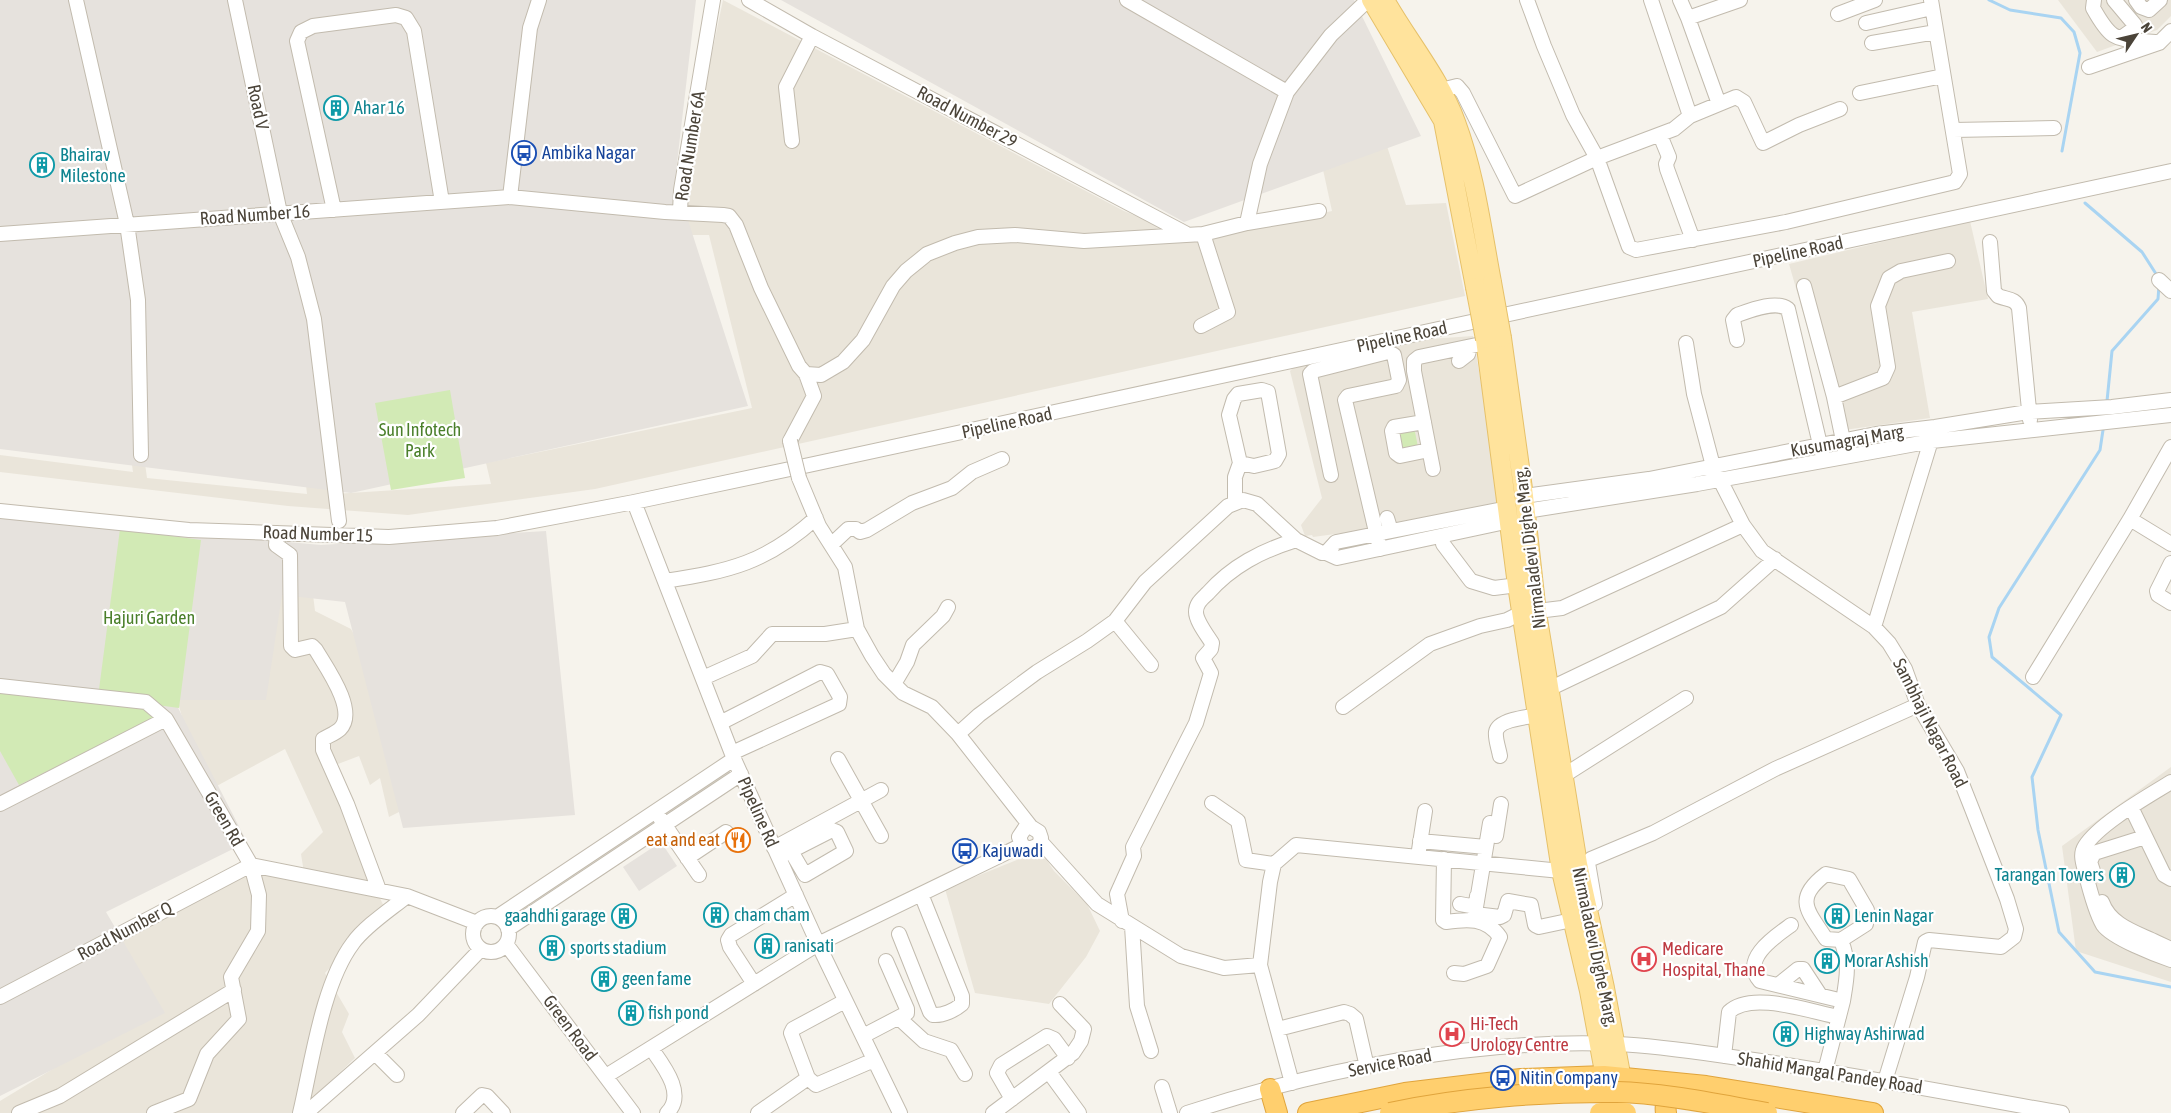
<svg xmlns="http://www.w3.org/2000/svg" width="2171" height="1113" viewBox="0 0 2171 1113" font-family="'Asap Condensed',sans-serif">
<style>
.residential{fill:#eae5da}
.industrial{fill:#e6e2dd}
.green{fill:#d2eab5}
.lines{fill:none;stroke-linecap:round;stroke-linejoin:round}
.stream{stroke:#a9d4f2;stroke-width:3}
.minor-casing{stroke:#c2bbae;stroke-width:16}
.major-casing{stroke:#e6c16a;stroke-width:20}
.highway-casing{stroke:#e0a43c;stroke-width:22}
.minor{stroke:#fff;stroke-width:14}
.major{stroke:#ffe39c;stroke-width:18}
.highway{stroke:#ffcf6e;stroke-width:20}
.minor-bridge-casing{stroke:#c2bbae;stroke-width:16;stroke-linecap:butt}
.major-bridge-casing{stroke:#e6c16a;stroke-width:20;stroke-linecap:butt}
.highway-bridge-casing{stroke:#e0a43c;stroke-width:22;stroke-linecap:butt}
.minor-bridge{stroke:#fff;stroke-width:14}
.major-bridge{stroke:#ffe39c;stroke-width:18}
.highway-bridge{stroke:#ffcf6e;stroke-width:20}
.labels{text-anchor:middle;stroke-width:4.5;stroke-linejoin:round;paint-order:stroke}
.street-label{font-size:18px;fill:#4b4439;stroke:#fff}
.culture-label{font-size:18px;fill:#0d838f;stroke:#fff;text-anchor:start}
.transit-label{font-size:18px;fill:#164399;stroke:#fff;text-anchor:start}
.park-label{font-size:18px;fill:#4a7f2a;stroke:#fff}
.food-label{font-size:18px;fill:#c56008;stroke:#fff;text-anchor:end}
.health-label{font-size:18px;fill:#be3a42;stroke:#fff;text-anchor:start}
</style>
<rect width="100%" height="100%" fill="#f6f3ec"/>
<!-- residential -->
<path class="residential" d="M723,0L1124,211L1161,226L1201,234L1237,233L1332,211L1322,165L1385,140L1406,205L1446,203L1465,296L595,489L408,515L288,506L0,472V455L133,472L128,438L141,434L147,478L307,494L304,466L334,494L491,484L486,463L752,408L709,235H684L685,183Z
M2058,0H2171V16L2157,30L2097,52Z
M1970,221L1988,299L1912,312L1930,418L1837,431L1789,264Z
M1473,336L1502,505L1402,525L1313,537L1312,535L1305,536L1301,525L1322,498L1290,371L1295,366L1415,340Z
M262,552L308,554L315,611L351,629L388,700L409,807L389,817L380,778L370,785L359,756L330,767L359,853L385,909L325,973L349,1014L342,1032L355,1058L297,1113H0V1101L150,1010L111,940L246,869L305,879L301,854L323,832L285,749L213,788L191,749L177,699Z
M2171,767V982L2076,951L2062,846Z
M1029,855L1046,859L1054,871L1087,904L1100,931L1086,957L1049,1004L975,993L945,889Z"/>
<!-- industrial -->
<path class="industrial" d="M0,0H696L675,180L748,406L351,493L0,449Z
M781,0H1354L1421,136L1184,222Z
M0,516L321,545L546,531L575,815L403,828L345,602L282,595L266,700H174L247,842L106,912L165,1013L0,1096Z
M661,842L677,866L639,891L623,867Z"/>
<!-- green -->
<path class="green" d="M450,390L465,478L391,490L375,403Z
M1414,427L1418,447L1399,448L1394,431Z
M120,529L201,540L179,708L98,697Z
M0,689L147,708L157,717L19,785L0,751Z"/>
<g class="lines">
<!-- stream -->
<path class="stream" d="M1989,0L2010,10L2061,18L2074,32L2080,53L2062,151
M2085,203L2142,252L2158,277
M2107,401L2112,351L2158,299L2159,285
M2103,430L2100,450L1999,608L1989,637L1992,657L2061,715L2032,777L2038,830L2059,932L2095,972L2171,987"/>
<defs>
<path id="minor" d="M76,0L127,224L138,300L141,455
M235,0L280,213L298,257L314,319L339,521
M749,0L812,36L1185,233
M1127,0L1287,92
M1527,0L1544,46L1573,115L1597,158L1629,247L1636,250L1786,222L1955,182L1960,174L1931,0
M1651,0L1690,116
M1680,0L1688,18
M2094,0L2093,8C2113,44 2116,38 2155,42
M2114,0L2135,25V28L2121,38
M2136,0L2141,7L2149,10L2160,0
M1838,14L1875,0
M1866,23L1932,8
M1872,43L1936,32
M2089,67L2159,43L2171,31
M1441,90L1457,86L1463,93L1515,196L1597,158L1674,129L1690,116L1736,97L1744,102L1763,143L1799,125L1840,109
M1860,93L1943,76
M1719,104L1688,18L1740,0
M1953,130L2054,128
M1660,135L1669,157L1666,164L1667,169L1693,240
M792,141L786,87L812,36
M510,197L530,28L539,0
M334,210L297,41L301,32L313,26L396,15L406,18L414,31L442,202
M680,212L681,190L713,0
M1247,223L1319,211
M0,234L510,197L665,212L723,215L729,216L736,225L761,288L799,366L806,374L821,375L843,362L863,340L893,286L906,271L927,254L955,243L978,237L1015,235L1084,241L1203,234L1247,223L1260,164L1287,92L1331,35L1368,0
M1990,242L1994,291L1998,296C2008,300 2015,298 2019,308L2030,420
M2159,280L2171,291
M1804,286L1834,397L1845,450
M1201,326L1228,312L1203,234
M1737,340L1733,320L1737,315C1751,310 1776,300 1788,309L1822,453
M1686,343L1694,394L1713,466L1743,525L1762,551L1874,627L1889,643L1905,669L1918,705L1957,771L1972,809L2007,899L2016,929L2014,937L2001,947L1929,940L1925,942L1917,977L1885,1081
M1459,361L1468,354L1470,347
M1834,397L1883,378L1888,367L1878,306L1889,278L1901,271L1948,261
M1424,422L1394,427L1392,431L1396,453L1400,456L1429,450
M790,441L814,396L806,374
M1433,469L1414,371V361L1419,357L1486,343
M1331,475L1310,374L1313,371L1388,352L1394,355L1399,380L1396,386L1348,396L1345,400L1380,549
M799,478L819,526L845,567L857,629L872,656L884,674L903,693L932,707L958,734
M1524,496L1649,479L1876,434L1935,427L2028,412L2112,407L2171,400
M634,502L734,759L818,944L900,1113
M1235,503V477L1240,463L1229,415L1234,399L1238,394L1262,390L1268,392L1279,454L1275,461L1254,466L1240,463
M1508,508L1336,542L1326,553L1337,558L1510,521
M0,511L189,530L389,537L497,528L634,502L809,465L2171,171
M1526,511L1697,484L1932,441L2171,415
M1387,518L1391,531
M2130,519L2171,544
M277,533L276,545L290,555L291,646L295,650L312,646L316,650C326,667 358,711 340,729C336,733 328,736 323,739V750L347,804L379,890
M832,544L848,529H856L860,532L867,530L912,503L952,488L972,472L1002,459
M1443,544L1471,581L1494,588L1526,584
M2171,563L2157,591L2158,595L2171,603
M665,581C730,571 766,563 816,518
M1115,621L1151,665
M1874,627L1933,434
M2033,677L2130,519L2171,447
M703,678L752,656L772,634H825L857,629
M894,684L907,662L913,645L943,616L948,607
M0,686L146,702L166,719L251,865L407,896L477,923
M1549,689L1721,607L1775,559
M1343,707L1430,644L1480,626L1507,620L1521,613L1562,608L1743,525
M720,723L820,672L827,674L840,697L839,704L732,753
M1500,756C1499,749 1495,739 1496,732C1498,718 1536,716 1547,714
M838,759L881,836
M1563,776L1686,698
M2171,782C2147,797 2100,823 2085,846C2079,855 2084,865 2086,875C2090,891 2095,911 2103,925C2112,938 2156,955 2171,960
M1212,803L1238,821L1246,860L1274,864
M0,804L166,719
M2131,807L2164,875L2171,879
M660,818L699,875
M1031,827L1025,828L1019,837L1022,845L1029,849L1039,845L1041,838L1039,832L1031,827L958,734L979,715L1037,672L1087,641L1115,621L1145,582L1228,506L1243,500L1257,504L1296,540
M1496,836L1501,804
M1420,841L1486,847
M1041,842L1097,904L1181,956L1224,968L1260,965
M774,848L881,790
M1419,850L1425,811
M779,857L832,830L837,832L846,851L805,875L791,851
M687,858L726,832
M1444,859L1443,920L1446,922C1467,919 1486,917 1500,937L1487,966L1464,974L1454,973
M2094,874L2090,862L2094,853L2145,837
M2102,902C2110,925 2135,932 2156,942
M1460,904L1471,906L1476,904L1477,896
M1595,904L1588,863L1591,859L1653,833L1775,769L1918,705
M1475,914L1500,917L1504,915L1508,901L1531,905L1535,925L1539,927L1572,920
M473 934a18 18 0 1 1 36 0a18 18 0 1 1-36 0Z
M497,917L734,759
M1474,919L1490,823
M1122,921L1117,894L1134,856L1133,847L1196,723L1211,673L1203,658L1211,649L1212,643C1207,635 1196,621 1196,612C1196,603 1202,599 1208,593C1232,566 1261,551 1296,540L1322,553H1326
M1791,925C1776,936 1740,959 1760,981L1843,1001L1825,1071
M1132,926L1137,1006L1151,1051
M508,929L741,774
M899,934L930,1012L933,1015C943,1016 955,1010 962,1004V996L921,894
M1841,940L1866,924L1867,910L1849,879L1826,874C1793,899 1808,911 1826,939L1841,940C1850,964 1847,977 1843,1001
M506,944L633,1113
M2153,950L2156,942L2171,949
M754,984L730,947L728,940L731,935L796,895
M1778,985L1798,969H1803L1820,995
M0,997L251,865L259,895L258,931L231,977L239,1019L207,1054L189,1099L154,1113
M845,1001L793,1029L791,1033L808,1078L816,1085L874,1060
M900,1019L924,1041L951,1050L965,1074
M1278,1029L1344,1012L1350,1014L1356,1019L1367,1067
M863,1036L907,1013V1009L886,961
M651,1048C662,1064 687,1094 667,1113
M375,1053L397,1075
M1724,1056L1729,1012C1751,990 1811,1012 1839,1017
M1049,1072L1079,1113
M606,1076L818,944L1022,845
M1292,1083L1260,965L1270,882L1274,864L1296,845L1561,871L1570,868
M1162,1087L1170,1113
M1012,1099L997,1073L1001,1065L1047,1036L1054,1039L1068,1058
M19,1113L60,1096L234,990
M300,1113C312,1063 322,984 353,943C365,926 391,909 407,896
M306,1113L418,1015L481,949
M463,1113L482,1095L487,1096L503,1113
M758,1113L808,1078
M993,1113L1073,1053L1081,1041L1084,1029L1060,1004
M1187,1113C1317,1070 1479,1038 1617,1044C1663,1046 1709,1054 1754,1060C1857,1075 1959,1095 2062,1113"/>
<path id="major" d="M1371,0L1443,121L1475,287
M1385,0C1407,39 1441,80 1456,122C1475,173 1482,229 1492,282
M1502,338L1524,496L1537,613L1578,864L1605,988L1624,1090
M1485,339L1517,585L1561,871L1589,991L1607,1088"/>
<path id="highway" d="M1270,1089L1277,1113
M1308,1113L1405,1093L1521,1079L1604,1076L1706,1086L1873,1113
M1666,1113C1664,1100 1670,1093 1680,1086"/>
</defs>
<!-- minor casing -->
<use href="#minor" class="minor-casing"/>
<!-- major casing -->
<use href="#major" class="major-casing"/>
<!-- highway casing -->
<use href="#highway" class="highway-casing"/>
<!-- minor -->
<use href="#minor" class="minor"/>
<!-- major -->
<use href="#major" class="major"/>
<!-- highway -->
<use href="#highway" class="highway"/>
<defs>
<path id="minor-bridge" d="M790,441L799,478"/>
<path id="major-bridge" d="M1492,282L1502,338
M1475,287L1485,339"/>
<path id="highway-bridge" d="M1390,1113C1460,1098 1545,1091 1617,1092C1664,1093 1720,1105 1767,1113
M1600,1113H1626"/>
</defs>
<!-- minor-bridge casing -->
<use href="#minor-bridge" class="minor-bridge-casing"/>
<!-- major-bridge casing -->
<use href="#major-bridge" class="major-bridge-casing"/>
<!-- highway-bridge casing -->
<use href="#highway-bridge" class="highway-bridge-casing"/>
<!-- minor-bridge -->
<use href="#minor-bridge" class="minor-bridge"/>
<!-- major-bridge -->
<use href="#major-bridge" class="major-bridge"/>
<!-- highway-bridge -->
<use href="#highway-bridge" class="highway-bridge"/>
</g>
<!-- icons -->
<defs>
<symbol id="building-ring" viewBox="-11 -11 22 22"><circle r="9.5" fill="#fff" stroke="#0f9aa8" stroke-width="1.5"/><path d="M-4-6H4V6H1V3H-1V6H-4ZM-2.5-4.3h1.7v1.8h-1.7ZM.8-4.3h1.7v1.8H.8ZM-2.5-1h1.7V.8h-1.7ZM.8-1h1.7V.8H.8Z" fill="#0f9aa8"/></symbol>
<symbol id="bus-ring" viewBox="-11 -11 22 22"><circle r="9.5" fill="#fff" stroke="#1a4fb4" stroke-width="1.5"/><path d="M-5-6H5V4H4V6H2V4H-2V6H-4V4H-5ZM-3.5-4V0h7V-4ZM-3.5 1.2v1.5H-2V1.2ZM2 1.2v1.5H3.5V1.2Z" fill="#1a4fb4"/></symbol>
<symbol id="restaurant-ring" viewBox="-11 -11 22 22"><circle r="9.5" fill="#fff" stroke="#e8710a" stroke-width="1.5"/><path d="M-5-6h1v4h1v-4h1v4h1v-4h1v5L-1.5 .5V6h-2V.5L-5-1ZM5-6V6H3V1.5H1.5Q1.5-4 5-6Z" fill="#e8710a"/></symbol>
<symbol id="hospital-ring" viewBox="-11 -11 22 22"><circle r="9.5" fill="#fff" stroke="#e0444e" stroke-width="1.5"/><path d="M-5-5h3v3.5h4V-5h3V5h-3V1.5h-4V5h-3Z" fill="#e0444e"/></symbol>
</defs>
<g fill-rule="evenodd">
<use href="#building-ring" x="322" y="94" width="28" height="28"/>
<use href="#bus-ring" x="510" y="139" width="28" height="28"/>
<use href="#building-ring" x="28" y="151" width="28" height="28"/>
<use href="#restaurant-ring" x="724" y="826" width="28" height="28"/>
<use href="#bus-ring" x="951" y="837" width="28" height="28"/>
<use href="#building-ring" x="2108" y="861" width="28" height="28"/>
<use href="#building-ring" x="702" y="901" width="28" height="28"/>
<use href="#building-ring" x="610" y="902" width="28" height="28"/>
<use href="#building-ring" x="1823" y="902" width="28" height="28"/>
<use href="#building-ring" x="753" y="932" width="28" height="28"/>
<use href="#building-ring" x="538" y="934" width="28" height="28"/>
<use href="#hospital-ring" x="1630" y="945" width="28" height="28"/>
<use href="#building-ring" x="1813" y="947" width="28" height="28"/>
<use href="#building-ring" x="590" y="965" width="28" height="28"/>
<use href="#building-ring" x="617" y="999" width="28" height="28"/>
<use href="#hospital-ring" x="1438" y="1020" width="28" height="28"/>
<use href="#building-ring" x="1772" y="1020" width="28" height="28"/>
<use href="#bus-ring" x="1489" y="1064" width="28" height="28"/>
</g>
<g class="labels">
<!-- street labels -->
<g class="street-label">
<text transform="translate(258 107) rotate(78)" y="6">Road V</text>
<text transform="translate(967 117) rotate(28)" y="6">Road Number 29</text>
<text transform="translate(690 146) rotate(-81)" y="6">Road Number 6A</text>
<text transform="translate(255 215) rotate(-4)" y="6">Road Number 16</text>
<text transform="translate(1798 252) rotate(-12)" y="6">Pipeline Road</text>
<text transform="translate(1402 337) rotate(-12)" y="6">Pipeline Road</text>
<text transform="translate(1007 423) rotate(-12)" y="6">Pipeline Road</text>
<text transform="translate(1847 441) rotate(-10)" y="6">Kusumagraj Marg</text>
<text transform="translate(318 534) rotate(2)" y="6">Road Number 15</text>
<text transform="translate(1530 548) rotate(-97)" y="6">Nirmaladevi Dighe Marg,</text>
<text transform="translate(1930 723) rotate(63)" y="6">Sambhaji Nagar Road</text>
<text transform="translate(758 812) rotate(66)" y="6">Pipeline Rd</text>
<text transform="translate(224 819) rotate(60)" y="6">Green Rd</text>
<text transform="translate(125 931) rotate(-28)" y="6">Road Number Q</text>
<text transform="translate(1595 947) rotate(78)" y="6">Nirmaladevi Dighe Marg,</text>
<text transform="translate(570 1028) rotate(53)" y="6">Green Road</text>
<text transform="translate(1390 1063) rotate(-11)" y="6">Service Road</text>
<text transform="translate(1830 1073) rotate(9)" y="6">Shahid Mangal Pandey Road</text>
</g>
<!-- culture labels -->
<g class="culture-label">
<text x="354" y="114">Ahar 16</text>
<text x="60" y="161">Bhairav<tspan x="60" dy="21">Milestone</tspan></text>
<text x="2104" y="881" text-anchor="end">Tarangan Towers</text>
<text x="734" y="921">cham cham</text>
<text x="606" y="922" text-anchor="end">gaahdhi garage</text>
<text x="1854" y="922">Lenin Nagar</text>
<text x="784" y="952">ranisati</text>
<text x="570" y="954">sports stadium</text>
<text x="1844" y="967">Morar Ashish</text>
<text x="622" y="985">geen fame</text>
<text x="648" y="1019">fish pond</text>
<text x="1804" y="1040">Highway Ashirwad</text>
</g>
<!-- transit labels -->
<g class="transit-label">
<text x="542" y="159">Ambika Nagar</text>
<text x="982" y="857">Kajuwadi</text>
<text x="1520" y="1084">Nitin Company</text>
</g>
<!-- park labels -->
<g class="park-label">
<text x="420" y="436">Sun Infotech<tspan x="420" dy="21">Park</tspan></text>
<text x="149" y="624">Hajuri Garden</text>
</g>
<!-- food labels -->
<g class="food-label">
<text x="720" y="846">eat and eat</text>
</g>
<!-- health labels -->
<g class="health-label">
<text x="1662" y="955">Medicare<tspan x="1662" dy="21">Hospital, Thane</tspan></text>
<text x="1470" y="1030">Hi-Tech<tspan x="1470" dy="21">Urology Centre</tspan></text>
</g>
</g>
<!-- north arrow -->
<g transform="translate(2136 35) rotate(55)" stroke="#ffffff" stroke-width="4" paint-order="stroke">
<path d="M0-4L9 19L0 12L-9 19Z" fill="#4b4439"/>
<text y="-8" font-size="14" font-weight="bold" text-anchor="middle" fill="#4b4439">N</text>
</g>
</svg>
